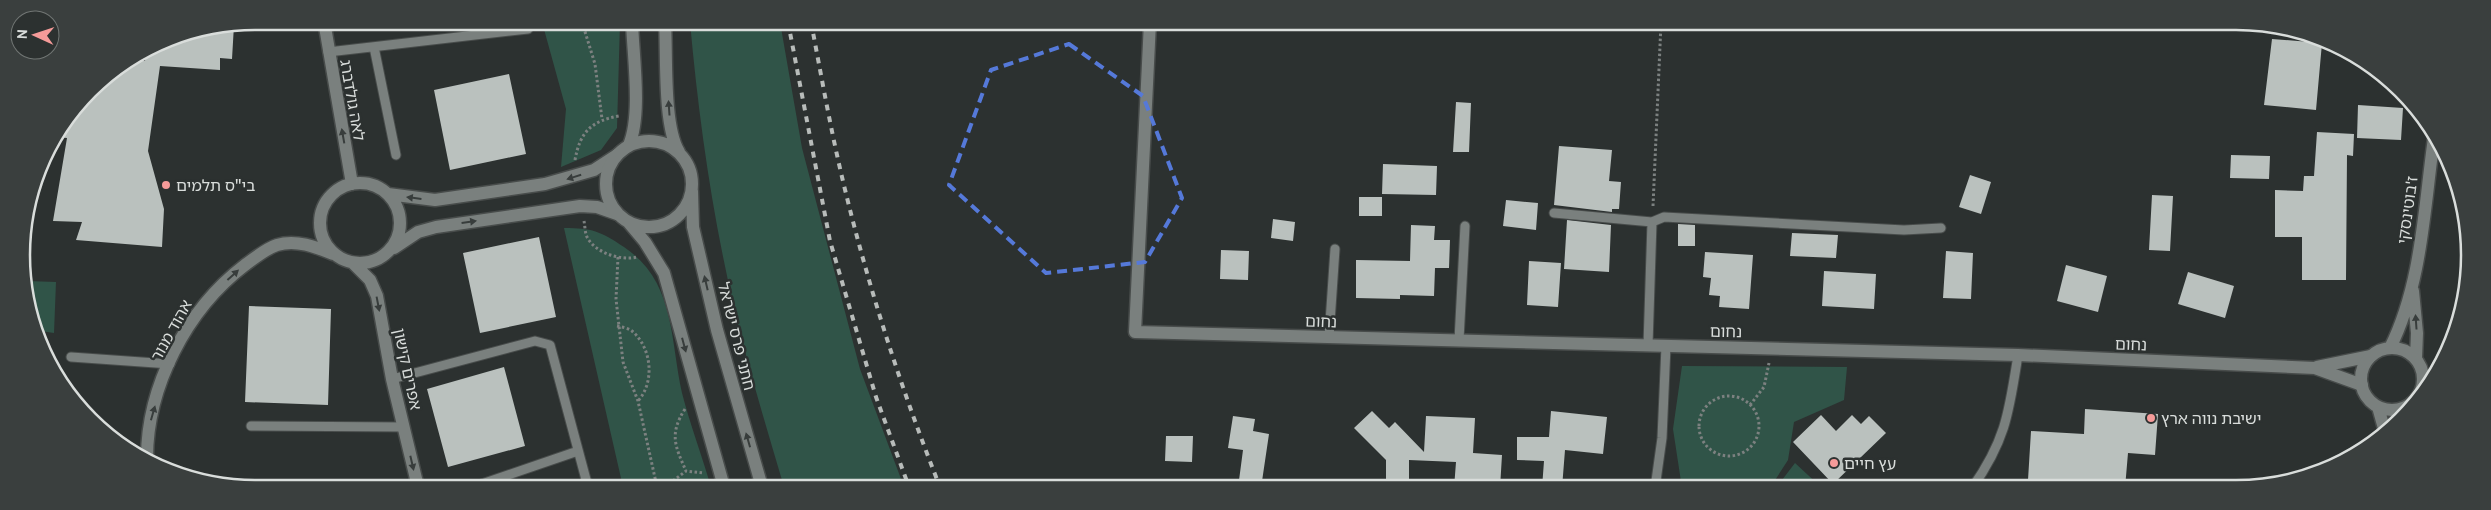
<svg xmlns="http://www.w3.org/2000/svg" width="2491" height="510" viewBox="0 0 2491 510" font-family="Overpass,'Noto Sans Hebrew',sans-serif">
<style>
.green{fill:#305448}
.building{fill:#bac1be}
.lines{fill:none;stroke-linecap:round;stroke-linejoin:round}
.lane-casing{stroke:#484c4b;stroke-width:11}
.street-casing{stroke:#484c4b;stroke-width:15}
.secondary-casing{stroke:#484c4b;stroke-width:15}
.path{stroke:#7c8180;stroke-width:3;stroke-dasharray:2.5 2.5;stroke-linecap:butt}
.lane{stroke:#7a807e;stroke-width:9}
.street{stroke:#7a807e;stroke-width:12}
.secondary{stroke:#7a807e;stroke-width:12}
.rail{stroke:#b8bcba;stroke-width:4;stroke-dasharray:6 6;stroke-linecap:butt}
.oneway{fill:#383d3c}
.marked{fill:none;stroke:#5579d9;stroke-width:4;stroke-dasharray:10 6;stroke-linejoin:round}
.poi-dot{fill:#f59b99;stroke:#2c3130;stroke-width:2}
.labels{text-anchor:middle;stroke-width:5;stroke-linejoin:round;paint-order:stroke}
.street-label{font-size:16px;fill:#d9dddb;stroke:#2c3130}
.poi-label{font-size:16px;fill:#d9dddb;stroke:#2c3130;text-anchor:start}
.rim{fill:none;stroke:#d9dddb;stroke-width:2.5}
</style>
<rect width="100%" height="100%" fill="#2c3130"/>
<!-- green -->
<path class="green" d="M542,22H620L617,128L601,150L561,167L566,109Z
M690,22H780L802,148L860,369L904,487H784C771,443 758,400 746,355C717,247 700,134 690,22Z
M564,228C592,228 600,231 624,247C675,281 670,338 682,393C690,424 702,456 711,487H623Z
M27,281L56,282L54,333L34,330Z
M1682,366L1847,367L1844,400L1794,422L1788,460L1770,488L1717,482L1695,488H1682L1673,429Z
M1795,463L1822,488H1776Z"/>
<!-- building -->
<path class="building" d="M234,25L232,59L220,58V70L160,66L148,151L164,209L162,247L76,240L82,222L53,221L67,138L58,137L90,90L134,60L145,61L146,52L166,39Z
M2272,39L2322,43L2316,110L2264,105Z
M509,74L526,154L450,170L434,90Z
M1456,102L1471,103L1469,152H1453Z
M2358,105L2403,108L2401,140L2357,138Z
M2317,132L2354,134L2353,156L2347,155L2346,280H2302V237H2275V190L2303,191L2304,176H2314Z
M1559,146L1612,150L1609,181L1621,182L1619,209H1612V212L1554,205Z
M2231,155L2270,156L2269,179L2230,178Z
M1383,164L1437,166L1436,195L1382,194Z
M1970,175L1991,182L1981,214L1959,207Z
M2152,195L2173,196L2170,251L2149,250Z
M1359,197H1382V216H1359Z
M1506,200L1538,203L1536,230L1503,226Z
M1273,219L1295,222L1293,241L1271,238Z
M1567,220L1611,225L1609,272L1564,269Z
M1678,224L1695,225V246H1678Z
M1411,225L1435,226L1434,240H1450L1449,268H1435L1434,296L1400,295V299L1356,298V260L1410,261Z
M1792,233L1838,235L1836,258L1790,256Z
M539,237L556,317L480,333L463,253Z
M1221,250L1249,251L1248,280L1220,279Z
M1946,251L1973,253L1971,299L1943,298Z
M1705,252L1753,255L1749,309L1719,307L1720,296L1709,295L1711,278L1703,277Z
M1529,261L1561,263L1558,307L1527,305Z
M2066,265L2107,276L2098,312L2057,301Z
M1824,271L1876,274L1874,309L1822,306Z
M2188,272L2234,286L2225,318L2178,304Z
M249,306L331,309L328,405L245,402Z
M504,367L525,446L448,467L427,389Z
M2085,409L2158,414L2155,455L2128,453L2125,488H2076L2077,484L2028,480L2031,431L2084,434Z
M1372,411L1389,428L1395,422L1424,452L1426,416L1475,418L1473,453L1502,455L1500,488H1454L1456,462L1409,460V488H1386V460L1354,428Z
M1551,411L1607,417L1603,454L1565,450L1562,488H1542L1544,461L1517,460V437H1549Z
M1821,415L1836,431L1852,415L1861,424L1869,416L1886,433L1833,484L1793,442Z
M1233,416L1255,419L1253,431L1269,434L1261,488H1238L1243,450L1228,448Z
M1166,436H1193L1192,462L1165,461Z"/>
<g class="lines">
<defs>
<path id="lane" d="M374,47L396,155
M328,52L528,29
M1554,213L1652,222L1648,345
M1652,222L1664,217L1904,230L1941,228
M1329,337L1335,249
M1459,340L1465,226
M71,357L170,364
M2423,378L2432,377
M392,379L535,341L550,345L588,487
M251,426L404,427
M473,487L578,451
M1655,488L1662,438L1666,346
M1972,488C2006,440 2009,412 2018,355"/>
<path id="street" d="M324,21L352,184
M1150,22L1135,332L2018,355L2315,368L2362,385
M320 223a40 40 0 1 1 80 0a40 40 0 1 1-80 0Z
M388,194L435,200L545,184L594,170L617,155
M394,248L418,232L436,227L580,206L597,207L617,214
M354,264L370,280L377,296L392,379L418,487
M2317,367L2371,356
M147,461C146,387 187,309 245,265C255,258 265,249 277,245C296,239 316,247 333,254"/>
<path id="secondary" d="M665,22C667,55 663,126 679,152
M606 184a43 43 0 1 1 86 0a43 43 0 1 1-86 0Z
M629,145C642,114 633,56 632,22
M692,191L693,227L717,330L762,487
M629,223L645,242L664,273L724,487
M2413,291L2417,333L2416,358
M2361 379a31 31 0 1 1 62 0a31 31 0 1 1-62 0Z
M2390,348C2422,284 2424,208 2434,138
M2378,407L2385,432"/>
</defs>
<!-- lane casing -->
<use href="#lane" class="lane-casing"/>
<!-- street casing -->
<use href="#street" class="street-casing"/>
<!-- secondary casing -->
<use href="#secondary" class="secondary-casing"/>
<!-- path -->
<path class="path" d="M582,22L595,64L602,119
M575,160C580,132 591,121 619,116
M1653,206L1661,23
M584,221C585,226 585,233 587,237C595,253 621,261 637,257
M618,257L616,299L623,362L638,401L657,487
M617,326C622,327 628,328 632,331C652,348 655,382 638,401
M1699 426a30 30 0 1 1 60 0a30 30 0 1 1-60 0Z
M1750,405L1764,387L1769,363
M685,409C669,434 675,446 686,471
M665,487L686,471L704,473"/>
<!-- lane -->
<use href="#lane" class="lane"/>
<!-- street -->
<use href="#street" class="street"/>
<!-- secondary -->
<use href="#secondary" class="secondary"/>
<!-- rail -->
<path class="rail" d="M788,22L830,241L876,397L909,487
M811,22C821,74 830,126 842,177C867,283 900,386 940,487"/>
</g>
<!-- one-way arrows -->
<defs><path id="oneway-solid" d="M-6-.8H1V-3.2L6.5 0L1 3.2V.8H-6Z" transform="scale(1.25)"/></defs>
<g class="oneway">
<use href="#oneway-solid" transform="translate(669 108) rotate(-94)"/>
<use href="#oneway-solid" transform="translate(343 136) rotate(-100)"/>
<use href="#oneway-solid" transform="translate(574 177) rotate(163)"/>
<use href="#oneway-solid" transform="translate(414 198) rotate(-173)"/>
<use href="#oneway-solid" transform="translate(469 222) rotate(-8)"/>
<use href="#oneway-solid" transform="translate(233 275) rotate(-42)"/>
<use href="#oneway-solid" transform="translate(706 283) rotate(-103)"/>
<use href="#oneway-solid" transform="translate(378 304) rotate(79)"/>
<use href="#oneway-solid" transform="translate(2416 322) rotate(-94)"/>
<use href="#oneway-solid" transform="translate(684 345) rotate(75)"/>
<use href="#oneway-solid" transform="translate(153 413) rotate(-74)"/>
<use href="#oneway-solid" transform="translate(748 440) rotate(-106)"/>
<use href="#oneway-solid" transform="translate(412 463) rotate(77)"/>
</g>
<!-- marked area -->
<path class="marked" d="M1069,44L1143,96L1182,198L1145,262L1046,273L949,185L991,70Z"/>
<!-- markers -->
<g class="poi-dot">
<circle cx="166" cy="185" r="5"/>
<circle cx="2151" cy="418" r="5"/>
<circle cx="1834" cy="463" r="5"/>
</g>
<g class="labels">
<!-- street labels -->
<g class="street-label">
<text transform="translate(353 100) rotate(80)" y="6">לאה גולדברג</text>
<text transform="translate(2407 210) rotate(-82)" y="6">ז'בוטינסקי</text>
<text transform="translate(1321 321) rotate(2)" y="6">נחום</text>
<text transform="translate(171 330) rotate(-61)" y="6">אהוד מנור</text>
<text transform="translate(1726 331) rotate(1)" y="6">נחום</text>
<text transform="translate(737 336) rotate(76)" y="6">חתני פרס ישראל</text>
<text transform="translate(2131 344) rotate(2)" y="6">נחום</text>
<text transform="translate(408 369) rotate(78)" y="6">אפרים קישון</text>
</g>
<!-- poi labels -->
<g class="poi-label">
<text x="176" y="191">בי"ס תלמים</text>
<text x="2161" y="424">ישיבת נווה ארץ</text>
<text x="1844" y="469">עץ חיים</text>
</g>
</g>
<!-- crop -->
<path d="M0 0H2491V510H0ZM255 30H2236A225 225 0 0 1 2461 255V255A225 225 0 0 1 2236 480H255A225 225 0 0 1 30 255V255A225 225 0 0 1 255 30Z" fill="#3a3f3e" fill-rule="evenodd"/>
<path class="rim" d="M255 30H2236A225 225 0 0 1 2461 255V255A225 225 0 0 1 2236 480H255A225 225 0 0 1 30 255V255A225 225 0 0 1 255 30Z"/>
<!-- north arrow -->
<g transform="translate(35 35) rotate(273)"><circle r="24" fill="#2c3130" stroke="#717674"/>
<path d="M0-4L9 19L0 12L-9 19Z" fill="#f59b99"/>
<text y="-8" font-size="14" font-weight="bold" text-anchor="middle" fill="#d9dddb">N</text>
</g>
</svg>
